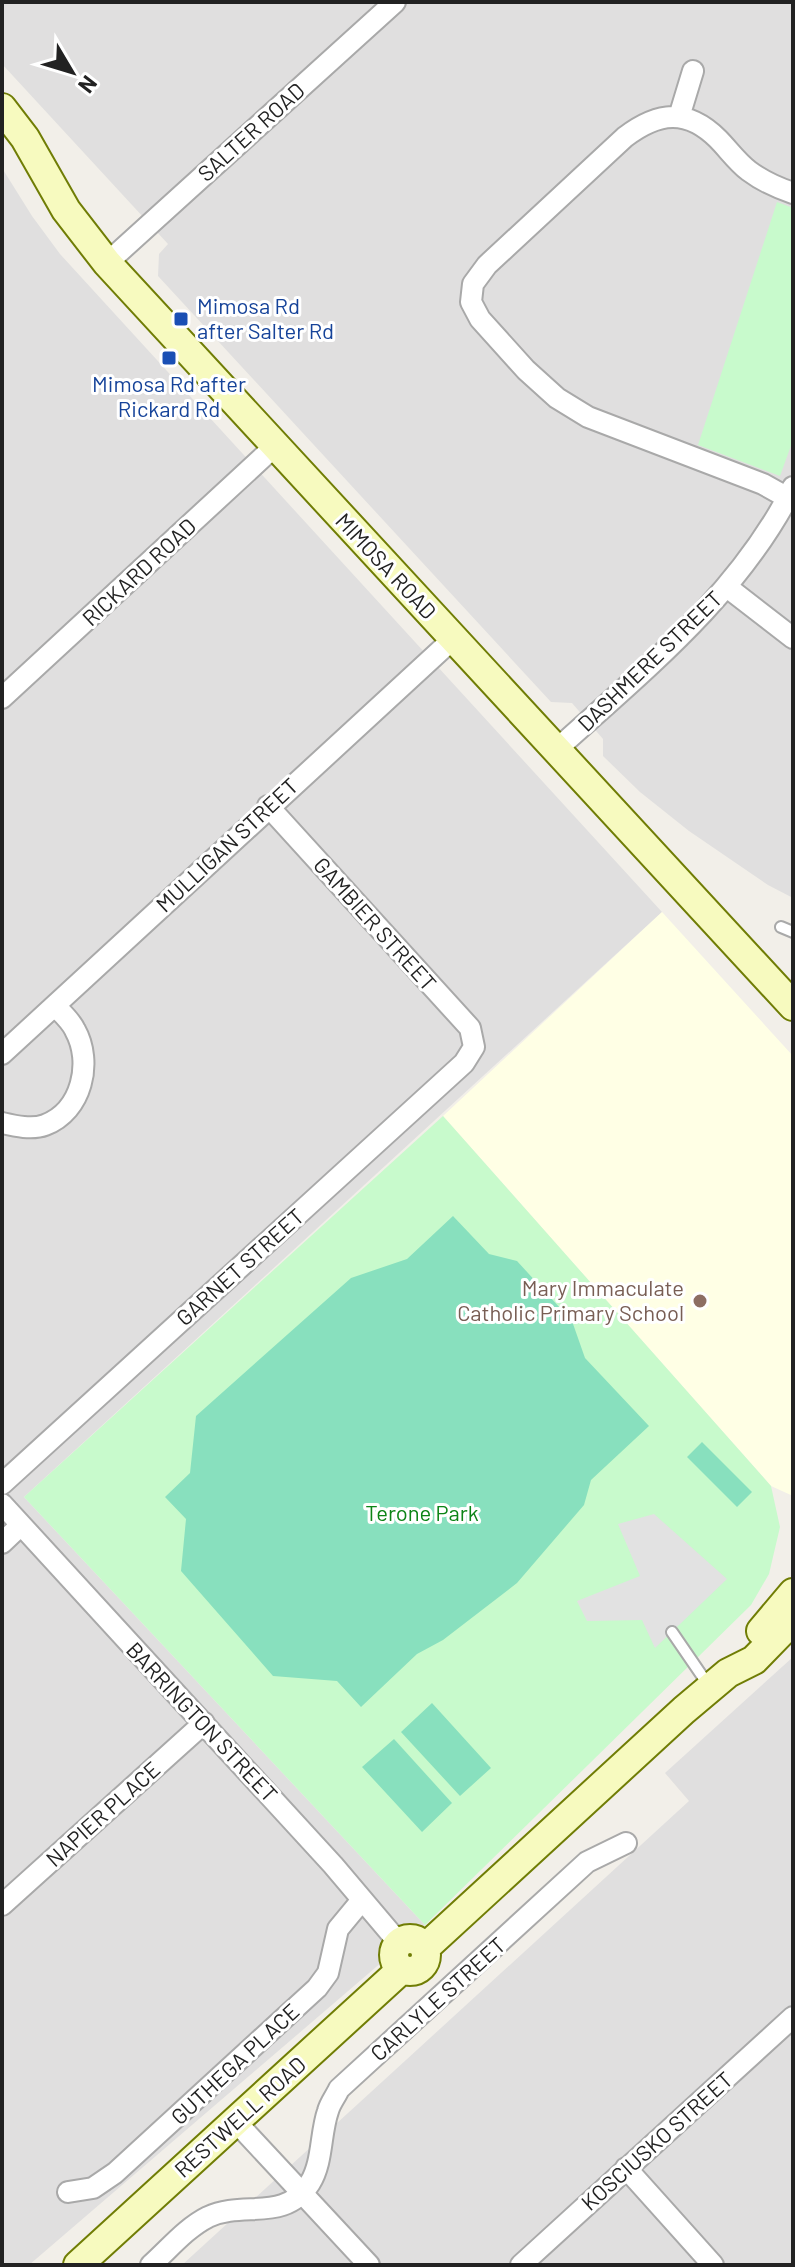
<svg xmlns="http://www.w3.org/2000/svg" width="795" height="2267" viewBox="0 0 795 2267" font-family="Barlow,sans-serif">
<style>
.residential{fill:#e0dfdf}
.education{fill:#ffffe5}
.park{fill:#c8facc}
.pitch{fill:#88e0be}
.parking{fill:#e2e2e2}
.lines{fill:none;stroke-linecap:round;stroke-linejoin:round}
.lane-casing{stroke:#a9a9a9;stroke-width:14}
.street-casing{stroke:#a9a9a9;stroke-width:24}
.secondary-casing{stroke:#707d05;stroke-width:32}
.lane{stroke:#fff;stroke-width:10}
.street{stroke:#fff;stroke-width:20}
.secondary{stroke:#f7fabf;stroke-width:28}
.transit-dot{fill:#1a4fb4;stroke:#fff;stroke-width:3}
.education-dot{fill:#8d6e63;stroke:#fff;stroke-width:3}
.labels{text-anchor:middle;stroke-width:6;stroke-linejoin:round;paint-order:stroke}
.street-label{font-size:22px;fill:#222;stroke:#fff}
.transit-label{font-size:22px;fill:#164399;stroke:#fff;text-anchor:start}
.education-label{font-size:22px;fill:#785e54;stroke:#fff;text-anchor:end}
.park-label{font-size:22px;fill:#0c8416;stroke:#fff}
</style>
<rect width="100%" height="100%" fill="#f2efe9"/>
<!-- residential -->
<path class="residential" d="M2,2H793V898L768,885L689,831L640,792L603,756V739L572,703L551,702L158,276L159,254L168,244L2,64Z
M2,168L32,216L60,254L662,912L24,1497L425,1925L29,2265H2Z
M793,1657V2265H182L689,1801L665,1773Z"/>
<!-- education -->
<path class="education" d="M662,912L793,1056V1496L771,1486L443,1116Z"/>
<!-- park -->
<path class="park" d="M777,202L793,208V440L780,476L698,445Z
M443,1116L771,1486L780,1527L769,1574L751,1605L425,1925L24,1497Z"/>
<!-- pitch -->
<path class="pitch" d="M453,1216L489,1254L517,1261L572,1321L585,1358L649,1426L591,1480L584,1505L517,1583L443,1640L417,1654L361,1707L337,1681L273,1676L181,1571L186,1519L165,1497L190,1473L196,1416L351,1278L407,1259Z
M702,1442L752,1492L737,1507L687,1457Z
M432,1703L491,1768L460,1796L401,1732Z
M394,1739L452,1803L422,1832L362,1767Z"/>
<!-- parking -->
<path class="parking" d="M654,1514L727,1579L655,1648L642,1620L587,1621L577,1601L640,1576L618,1524Z"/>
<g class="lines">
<defs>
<path id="lane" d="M781,927L793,932
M672,1632L709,1686"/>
<path id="street" d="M679,117L693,71
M107,263L395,2
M788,498L763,484L588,417L557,398L526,370L480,319L471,302L473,284L487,265L625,137C658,112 687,108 718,139C728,149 737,162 749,171C761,180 778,188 793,193
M727,587L793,638
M2,698L275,446
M556,750C643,671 739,595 793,487
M2,1054L454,638
M2,1123C15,1126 32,1130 45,1125C82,1111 93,1062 75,1030C71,1021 62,1013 55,1006
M2,1484L464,1063L474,1047L470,1028L268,806
M2,1504L333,1865L399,1943
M2,1543L21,1525
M2,1905L204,1723
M236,2122L369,2265
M626,2168L713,2265
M68,2192L93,2188L115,2173L317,1988L328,1973L338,1929L362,1900
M151,2265C169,2249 186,2228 208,2217C244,2200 284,2223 310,2183C323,2162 320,2134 328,2111C330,2103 336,2096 339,2089L587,1862L626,1843
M521,2265L793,2017"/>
<path id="secondary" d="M2,108L25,138L66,210L107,263L793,1006
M761,1631L793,1593
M394 1955a16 16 0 1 1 32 0a16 16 0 1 1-32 0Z
M425,1948L684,1710L728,1673L754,1660L793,1620
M78,2265L402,1969"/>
</defs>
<!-- lane casing -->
<use href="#lane" class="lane-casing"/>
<!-- street casing -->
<use href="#street" class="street-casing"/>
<!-- secondary casing -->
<use href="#secondary" class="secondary-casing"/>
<!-- lane -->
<use href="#lane" class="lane"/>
<!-- street -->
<use href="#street" class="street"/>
<!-- secondary -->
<use href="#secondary" class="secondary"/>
</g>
<!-- markers -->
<g class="transit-dot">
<rect x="173" y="311" width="16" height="16" rx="4"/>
<rect x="161" y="350" width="16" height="16" rx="4"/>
</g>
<circle class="education-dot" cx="700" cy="1301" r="8"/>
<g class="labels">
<!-- street labels -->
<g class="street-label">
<text transform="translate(251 132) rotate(-42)" y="8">SALTER ROAD</text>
<text transform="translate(386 566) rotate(47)" y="8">MIMOSA ROAD</text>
<text transform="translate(139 572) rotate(-43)" y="8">RICKARD ROAD</text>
<text transform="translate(650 661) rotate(-44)" y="8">DASHMERE STREET</text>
<text transform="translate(227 845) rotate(-43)" y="8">MULLIGAN STREET</text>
<text transform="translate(375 924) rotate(48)" y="8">GAMBIER STREET</text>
<text transform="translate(240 1267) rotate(-42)" y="8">GARNET STREET</text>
<text transform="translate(202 1722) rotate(47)" y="8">BARRINGTON STREET</text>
<text transform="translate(103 1814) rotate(-42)" y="8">NAPIER PLACE</text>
<text transform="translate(438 1999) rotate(-42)" y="8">CARLYLE STREET</text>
<text transform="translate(235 2064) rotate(-43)" y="8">GUTHEGA PLACE</text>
<text transform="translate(240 2117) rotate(-42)" y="8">RESTWELL ROAD</text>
<text transform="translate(657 2141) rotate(-42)" y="8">KOSCIUSKO STREET</text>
</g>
<!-- transit labels -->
<g class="transit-label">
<text x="197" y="314">Mimosa Rd<tspan x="197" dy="25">after Salter Rd</tspan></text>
<text x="169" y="392" text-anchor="middle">Mimosa Rd after<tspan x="169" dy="25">Rickard Rd</tspan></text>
</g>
<!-- education labels -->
<g class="education-label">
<text x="684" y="1296">Mary Immaculate<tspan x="684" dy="25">Catholic Primary School</tspan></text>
</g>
<!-- park labels -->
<g class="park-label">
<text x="422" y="1521">Terone Park</text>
</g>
</g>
<!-- border -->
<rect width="795" height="2267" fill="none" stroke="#222222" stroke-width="8"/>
<!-- north arrow -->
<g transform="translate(72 72) rotate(128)" stroke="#ffffff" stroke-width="6" paint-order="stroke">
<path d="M0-6L14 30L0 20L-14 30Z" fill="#222222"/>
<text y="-12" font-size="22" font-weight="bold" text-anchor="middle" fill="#222222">N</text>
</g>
</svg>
